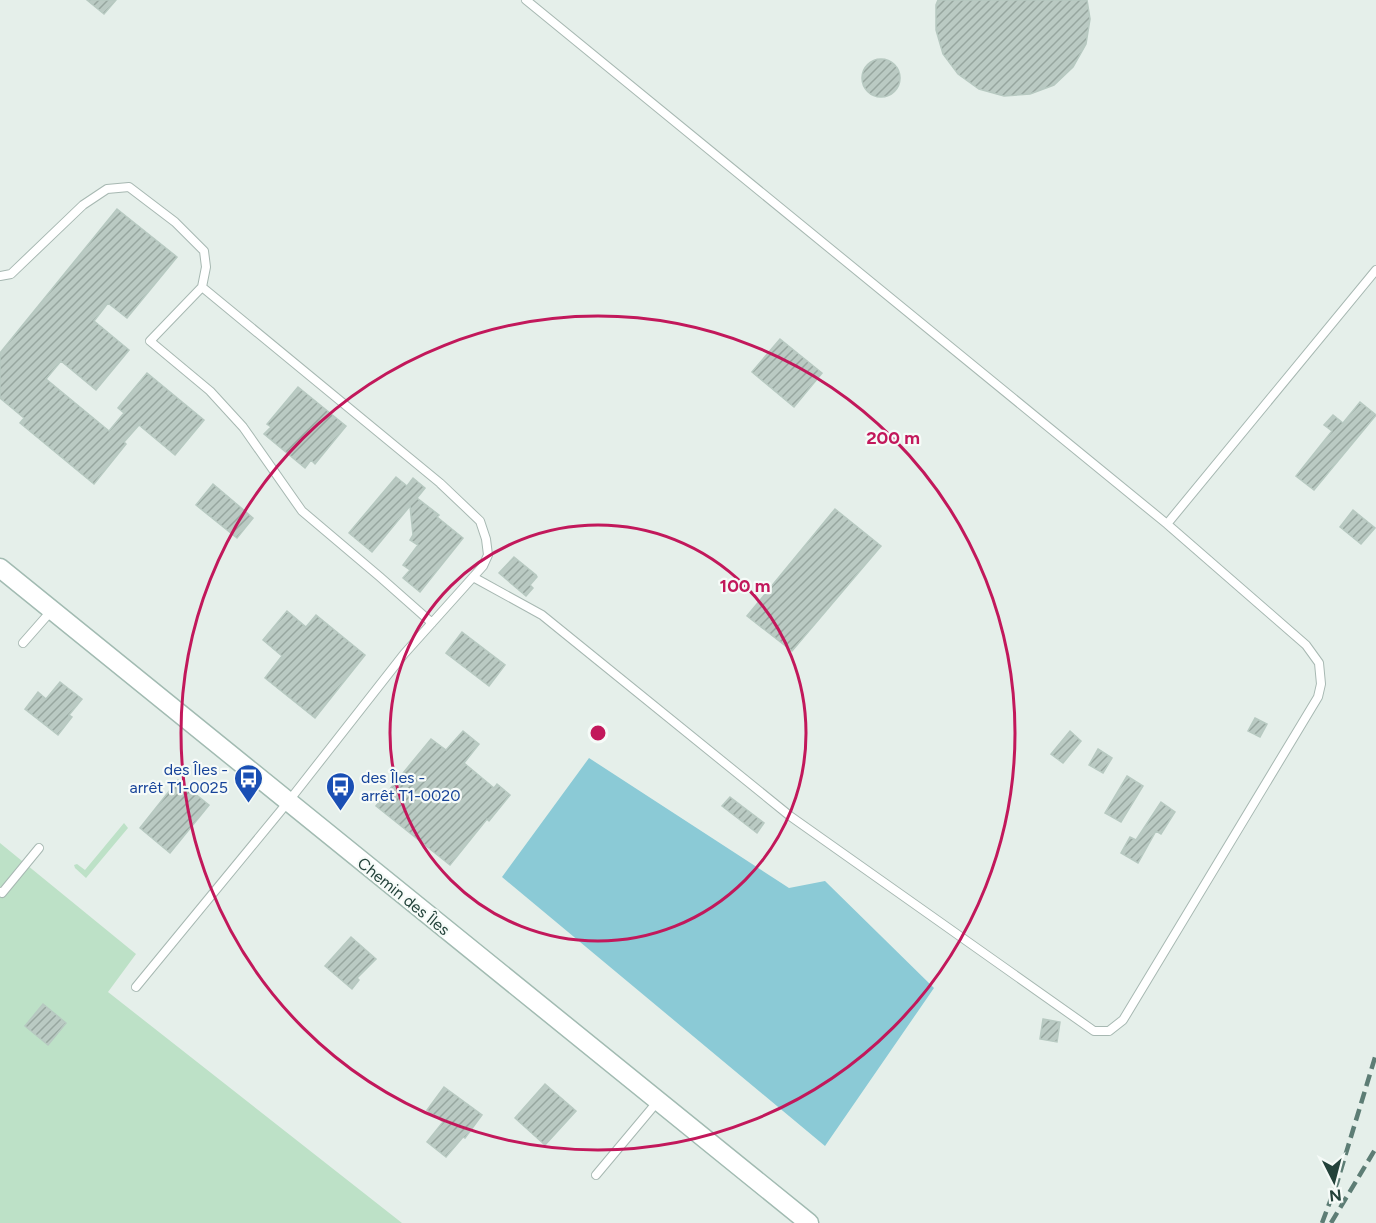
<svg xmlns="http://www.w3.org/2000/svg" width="1376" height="1223" viewBox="0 0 1376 1223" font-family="Figtree,sans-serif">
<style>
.grass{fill:#bde1c7}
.water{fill:#8bcad6}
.building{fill:url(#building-hatch);stroke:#b7c9c1;stroke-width:1.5}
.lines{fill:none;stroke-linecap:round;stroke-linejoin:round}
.service-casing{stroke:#a7b8b2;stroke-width:10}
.secondary-casing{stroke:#a2bbb2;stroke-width:21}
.service{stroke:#fff;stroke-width:8}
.secondary{stroke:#fff;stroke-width:18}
.rail{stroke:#5d7d75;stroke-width:4.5;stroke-dasharray:12 6;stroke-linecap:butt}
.ring{fill:none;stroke:#c2185b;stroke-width:3}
.labels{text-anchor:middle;stroke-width:4.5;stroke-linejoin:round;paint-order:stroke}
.transit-label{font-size:16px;fill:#164399;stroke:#f6fbf8;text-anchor:end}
.street-label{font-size:16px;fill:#23423a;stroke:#f6fbf8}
.centre{fill:#c2185b;stroke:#f6fbf8;stroke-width:3}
.ring-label{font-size:18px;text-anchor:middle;font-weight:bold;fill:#c2185b;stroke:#f6fbf8;stroke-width:4.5;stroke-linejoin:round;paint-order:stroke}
</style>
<defs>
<pattern id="building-hatch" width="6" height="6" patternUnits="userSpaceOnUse" patternTransform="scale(1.5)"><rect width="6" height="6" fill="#bacac3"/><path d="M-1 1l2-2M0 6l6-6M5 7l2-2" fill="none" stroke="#97a69f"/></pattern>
</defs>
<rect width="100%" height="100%" fill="#e5efea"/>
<!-- grass -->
<path class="grass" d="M124,823L128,828L86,878L75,868L74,865L77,864L85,870Z
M0,843L136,954L108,992L402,1223H0Z"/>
<!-- water -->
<path class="water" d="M589,758L789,888L825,881L934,988L825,1146L502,877Z"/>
<!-- building -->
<path class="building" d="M87,0H116L104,14Z
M938,0H1087L1090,19L1086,44L1073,67L1054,85L1030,94L1004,96L979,89L958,74L943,54L936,30V5Z
M862 78a19 19 0 1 1 38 0a19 19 0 1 1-38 0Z
M117,209L177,257L127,318L108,303L94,321L129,350L96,390L61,361L46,379L109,431L124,413L118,408L147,373L204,420L175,455L139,425L124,442L126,444L94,484L20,423L24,418L0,398V353Z
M780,339L822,373L794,407L752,372Z
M298,387L346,426L315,464L311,460L305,468L264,434L271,427L267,424Z
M1360,402L1376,415L1314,490L1296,476L1332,431L1324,425L1333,415L1343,423Z
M396,477L407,486L413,478L425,488L417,498L439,515L437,517L463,538L420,592L403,578L410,570L403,565L418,545L410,540L413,535L410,506L372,552L349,533Z
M213,484L253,518L237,538L196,505Z
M835,509L881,546L792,651L747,616Z
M1353,510L1375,528L1361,544L1340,527Z
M514,557L536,575L537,577L530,585L533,588L526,596L499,573Z
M287,611L306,627L316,615L365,655L315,718L265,678L282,656L263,640Z
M462,632L505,665L489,686L446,653Z
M60,682L82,699L69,715L72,717L58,735L25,709L38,692L46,699Z
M1255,718L1267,724L1260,737L1248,731Z
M463,731L479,744L464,763L494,788L497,784L510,795L489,821L487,819L450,865L376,806L431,739L446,750Z
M1070,731L1081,741L1063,763L1051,754Z
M1098,749L1112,758L1103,773L1089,765Z
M1127,776L1143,786L1121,822L1105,813Z
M178,780L209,805L170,853L140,828Z
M730,797L764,823L757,833L722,806Z
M1161,802L1175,812L1161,834L1156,831L1138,863L1121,853L1130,837L1136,840Z
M351,937L376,959L357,978L359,980L352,989L325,966Z
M43,1004L66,1023L48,1045L25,1026Z
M1043,1019L1060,1022L1057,1042L1040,1039Z
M545,1084L576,1111L545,1145L515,1118Z
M444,1087L482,1115L465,1138L463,1137L446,1157L427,1142L443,1122L427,1110Z"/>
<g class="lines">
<defs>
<path id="service" d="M0,276L11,274L83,205L107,189L129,187L175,222L204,251L206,267L202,287L440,483L480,521L486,539L488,555L483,566L404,654L288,802L136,987
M202,287L150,341L210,391L243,427L302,511L380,577L432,623
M1167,524L1376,270
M473,577L542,615L790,816L1094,1031H1109L1123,1020L1318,697L1321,684L1319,663L1306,645L1167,524L526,0
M23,643L52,610
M0,892L2,893L39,848
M596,1175L658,1101"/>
<path id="secondary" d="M0,568L809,1223"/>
</defs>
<!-- service casing -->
<use href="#service" class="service-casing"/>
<!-- secondary casing -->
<use href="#secondary" class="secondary-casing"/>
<!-- service -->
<use href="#service" class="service"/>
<!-- secondary -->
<use href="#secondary" class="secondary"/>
<!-- rail -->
<path class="rail" d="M1322,1223L1337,1183L1376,1054
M1331,1223L1376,1148"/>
</g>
<!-- distance rings -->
<g class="ring">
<circle cx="598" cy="733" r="208"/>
<circle cx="598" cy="733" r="417"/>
</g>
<!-- icons -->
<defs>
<symbol id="bus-pin" viewBox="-11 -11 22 30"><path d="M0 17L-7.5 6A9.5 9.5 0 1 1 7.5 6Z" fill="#1a4fb4" stroke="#f6fbf8"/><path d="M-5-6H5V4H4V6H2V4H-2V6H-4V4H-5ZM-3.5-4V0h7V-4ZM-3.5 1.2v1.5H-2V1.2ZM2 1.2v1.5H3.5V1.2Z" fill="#fff"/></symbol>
</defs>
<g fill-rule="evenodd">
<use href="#bus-pin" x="232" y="762" width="33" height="45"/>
<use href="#bus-pin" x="324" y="770" width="33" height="45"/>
</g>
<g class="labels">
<!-- transit labels -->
<g class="transit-label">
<text x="228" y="775">des Îles -<tspan x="228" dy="18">arrêt T1-0025</tspan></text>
<text x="361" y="783" text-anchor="start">des Îles -<tspan x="361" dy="18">arrêt T1-0020</tspan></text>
</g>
<!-- street labels -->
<g class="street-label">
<text transform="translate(404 896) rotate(39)" y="6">Chemin des Îles</text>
</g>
</g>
<circle cx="598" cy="733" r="9" class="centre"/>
<g class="ring-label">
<text x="893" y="444">200 m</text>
<text x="745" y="592">100 m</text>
</g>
<!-- north arrow -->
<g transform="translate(1334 1181) rotate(174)" stroke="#f6fbf8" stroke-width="4.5" paint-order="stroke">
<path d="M0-4.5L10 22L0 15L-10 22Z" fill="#23423a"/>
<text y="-9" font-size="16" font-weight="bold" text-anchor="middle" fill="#23423a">N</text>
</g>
</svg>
